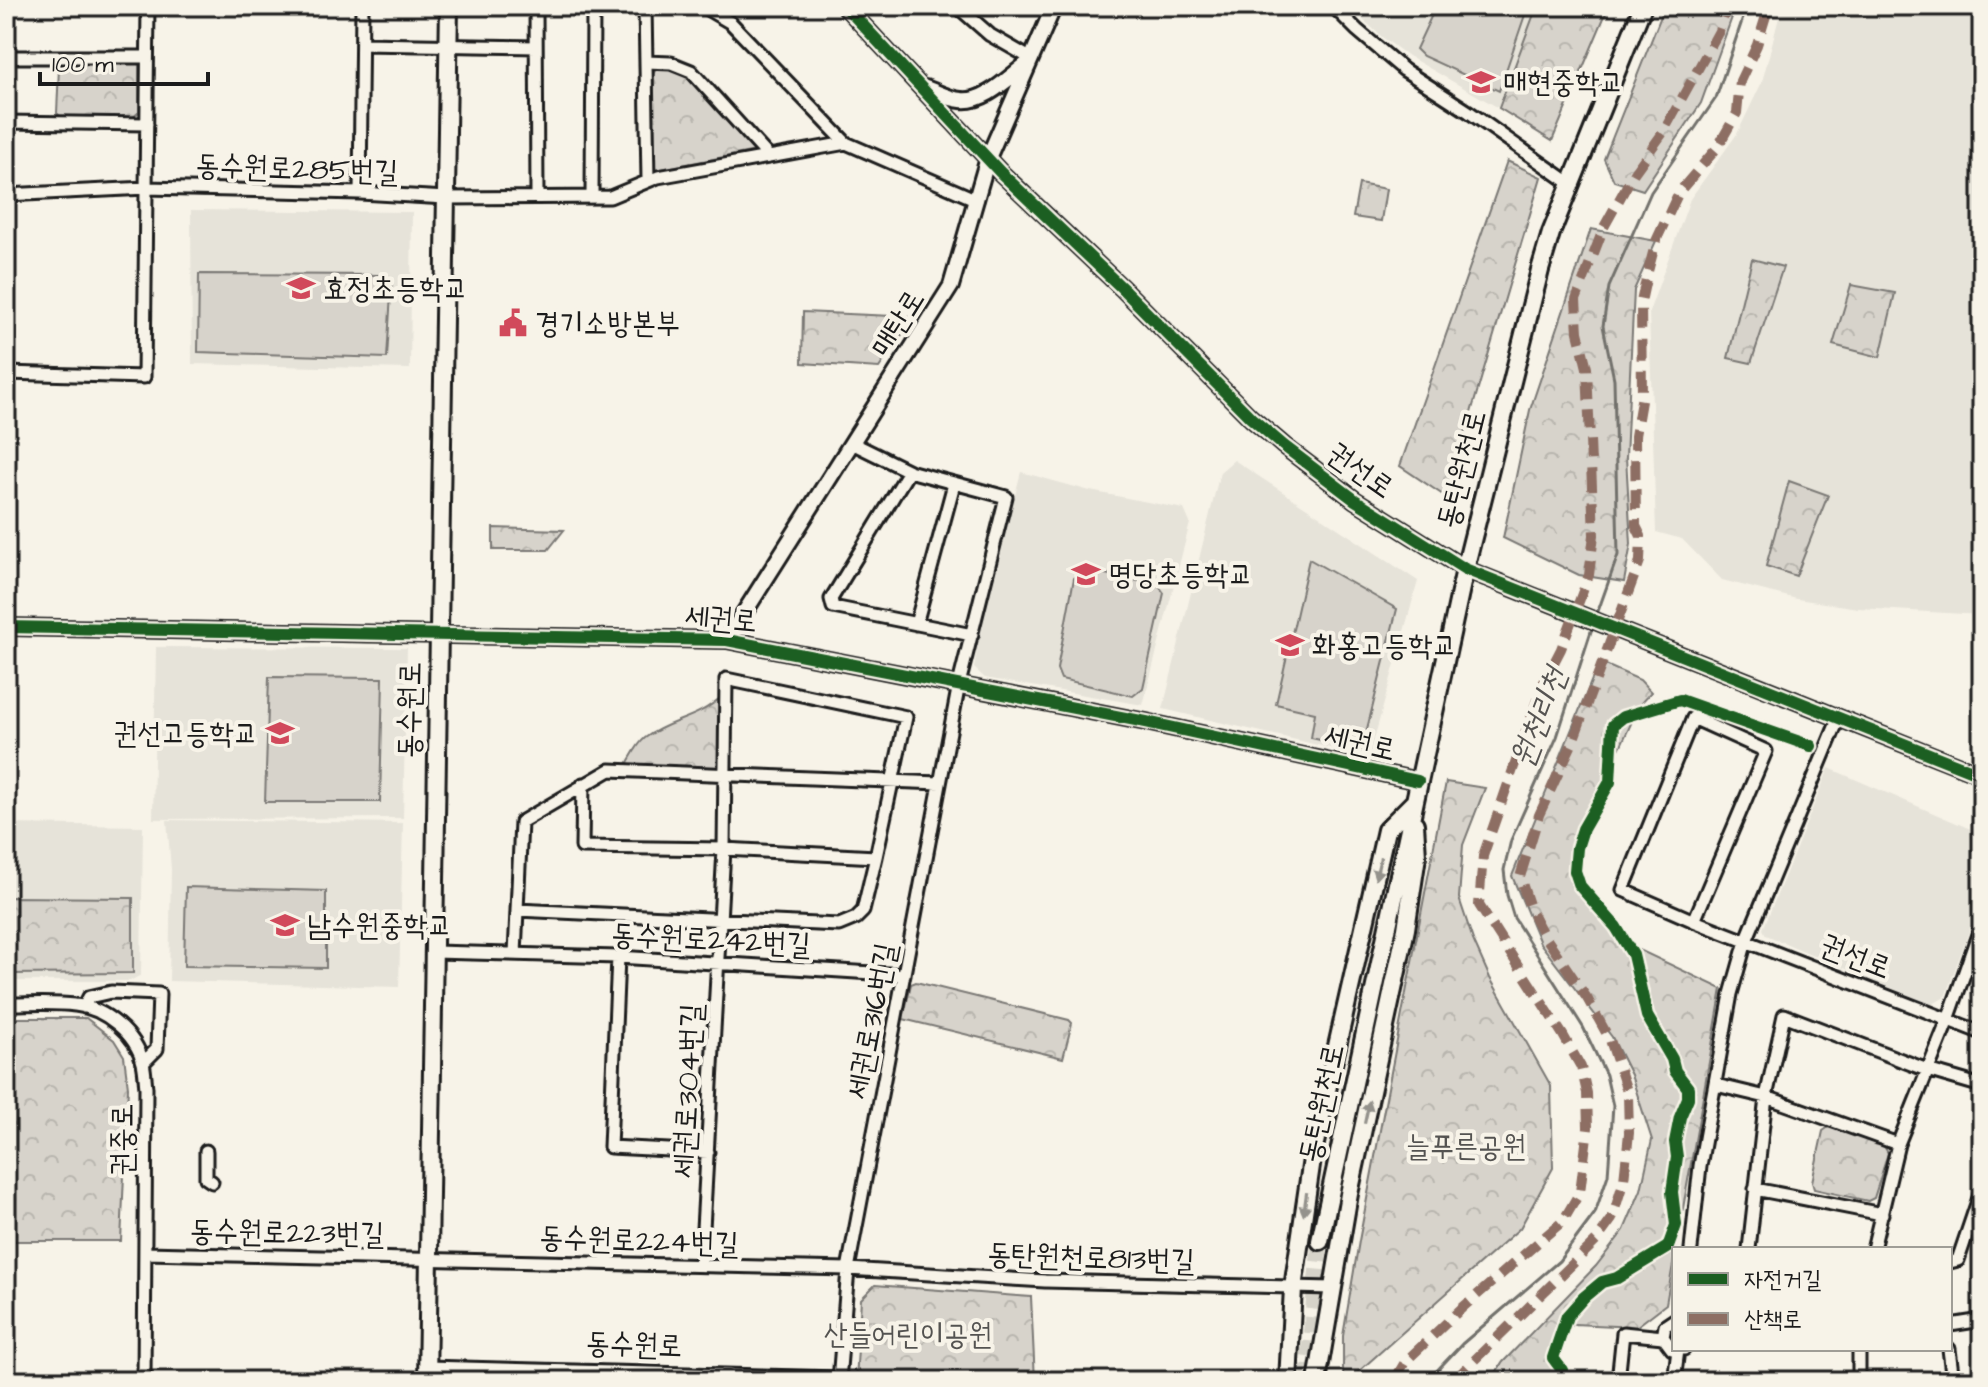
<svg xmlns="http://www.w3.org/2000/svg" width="1988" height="1387" viewBox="0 0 1988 1387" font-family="'Architects Daughter','Poor Story',sans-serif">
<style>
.built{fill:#e6e3d9}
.green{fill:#d7d3cb;stroke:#7a7874;stroke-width:2}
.forest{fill:url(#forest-crowns);stroke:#7a7874;stroke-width:2}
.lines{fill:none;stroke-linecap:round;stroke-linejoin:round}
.stream{stroke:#72716c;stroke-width:3}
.secondary-tunnel{stroke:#d6d3c9;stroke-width:16;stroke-dasharray:16 8;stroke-linecap:butt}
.minor-casing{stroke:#1c1c1c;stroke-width:17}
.tertiary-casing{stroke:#1c1c1c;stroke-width:20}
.secondary-casing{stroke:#1c1c1c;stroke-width:22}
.minor{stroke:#f7f3e8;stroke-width:11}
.tertiary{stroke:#f7f3e8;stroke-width:14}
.secondary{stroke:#f7f3e8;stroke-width:16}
.quiet{stroke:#8d6e63;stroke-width:10;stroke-dasharray:20 10;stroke-linecap:butt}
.cycleway-casing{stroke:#f7f3e8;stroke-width:17}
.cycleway{stroke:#1b5e20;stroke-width:12}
.oneway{fill:#94928c}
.labels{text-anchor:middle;stroke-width:8;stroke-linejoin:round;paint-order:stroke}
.poi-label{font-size:30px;fill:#1c1c1c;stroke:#f7f3e8;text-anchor:start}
.street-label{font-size:30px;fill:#1c1c1c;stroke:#f7f3e8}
.park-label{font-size:30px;fill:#545351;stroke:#f7f3e8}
.water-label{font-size:32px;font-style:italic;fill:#565452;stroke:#f7f3e8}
</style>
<defs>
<pattern id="forest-crowns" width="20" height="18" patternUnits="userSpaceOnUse" patternTransform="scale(2)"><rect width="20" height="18" fill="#d7d3cb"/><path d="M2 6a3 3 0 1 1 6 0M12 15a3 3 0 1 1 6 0" fill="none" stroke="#b8b5ae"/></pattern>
</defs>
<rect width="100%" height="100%" fill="#f7f3e8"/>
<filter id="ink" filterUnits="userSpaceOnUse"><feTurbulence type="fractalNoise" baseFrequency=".0125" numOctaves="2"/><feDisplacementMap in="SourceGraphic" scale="16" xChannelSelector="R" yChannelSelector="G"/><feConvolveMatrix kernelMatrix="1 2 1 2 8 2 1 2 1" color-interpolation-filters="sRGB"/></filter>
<g filter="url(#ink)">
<!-- built -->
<path class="built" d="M1348,6H1537L1499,108L1408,56L1382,37Z
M1782,6H1982V615L1858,608L1797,599L1722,580L1682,539L1656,532L1649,312L1690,199L1737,134L1762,82Z
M191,210L412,212L410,369L192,364Z
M1234,460L1418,581L1369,757L1163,709L1220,472Z
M1021,472L1090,491L1184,509L1190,523L1143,705L985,678L974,668L981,625Z
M156,647L407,648L403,818L153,819Z
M1829,768L1982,834V896L1945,997L1931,1005L1766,935L1763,929Z
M167,820L403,823L399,987L169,981L171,869Z
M6,824L143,826L141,975L130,981H6Z"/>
<!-- green -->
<path class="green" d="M1436,6H1528L1499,91L1423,56L1416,49Z
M199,274L386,275L392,278L387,358L198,352Z
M1309,559L1397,609L1362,749L1311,738L1315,713L1276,704Z
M1086,570L1158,585L1164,593L1143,688L1133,696L1061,679L1057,669L1074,578Z
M269,677L383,678L380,802H265Z
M186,887L326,891V968L184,966Z"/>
<!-- forest -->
<path class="forest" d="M1537,6H1609L1552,141L1499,108Z
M1665,6H1736L1701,103L1643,190L1614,181L1604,159Z
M134,61L139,65V112L131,119L61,117L57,113L59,67L65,62Z
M659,65L686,73L754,144L756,151L655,170L653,74Z
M1507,161L1541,177L1446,497L1400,466Z
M1359,184L1386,189L1381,221L1353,217Z
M1591,229L1656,241L1634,290L1626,457L1631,544L1624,582L1579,575L1503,538L1530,410Z
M1752,259L1783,267L1751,363L1728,358Z
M1851,285L1895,293L1880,357L1833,345Z
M803,312L914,317L879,368L802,363Z
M1789,481L1828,495L1796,576L1766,566Z
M493,528L564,530L548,550H493Z
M1599,662L1640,680L1651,692L1640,704L1569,858L1574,877L1588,897L1633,947L1722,989L1666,1304L1636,1327L1574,1324C1559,1335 1558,1363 1557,1381H1490L1503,1362L1596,1266L1624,1230L1641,1190L1652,1140L1631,1075L1612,1037L1540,943L1512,876Z
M722,696L721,774L624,769C630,760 636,745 645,738C670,719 697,720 722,696Z
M1446,782L1485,788L1463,845L1459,898L1473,940L1490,978L1551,1086L1553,1168L1520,1228L1348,1381H1343V1336L1359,1241Z
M6,897L133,898V973L6,974Z
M916,982L1069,1020L1072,1023L1063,1058L903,1019L911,984Z
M6,1018H86L114,1040L124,1056L128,1087L121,1241H6Z
M1830,1126L1884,1146L1888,1153L1874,1198L1868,1201L1814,1189L1812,1182L1823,1131Z
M875,1285L1031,1297L1035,1381H856L861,1299Z"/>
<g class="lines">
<!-- stream -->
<path class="stream" d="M1597,614L1618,555L1614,379L1603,326L1609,287L1651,192L1716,98L1747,6
M1427,1381L1462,1344L1559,1261L1595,1213L1608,1175L1613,1106L1606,1075L1583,1027L1514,918L1507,895L1504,870L1511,840L1557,737L1593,625"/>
<!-- secondary-tunnel -->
<path class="secondary-tunnel" d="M1306,1381L1320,1241"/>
<defs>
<path id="minor" d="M536,6L537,197
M645,6L648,181
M702,6L731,23L846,143L977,200
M957,6L990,35L1030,58
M1333,6L1357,30L1404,70L1469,112L1571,184
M362,44L536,47
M6,57H146
M646,62L671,63L691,71L769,157
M6,122L147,124
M360,193L362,6
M6,195L146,188L360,193L446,198L610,197L658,177L846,143
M592,197L593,6
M6,373L144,377L148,6
M909,471L831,599L833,607L972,635
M916,624L954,484
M583,784L582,847L724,849L876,857L906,717L726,679L724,849L701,1265
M517,910L839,925L856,918L863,911L876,857
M1694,921L1766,751L1693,718L1623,890L1694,921L1982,1033
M434,952L618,957L904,975
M515,954L521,822L610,770L940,783
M618,957L610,1147L708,1152
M6,1004C29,1004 53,1002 75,1005C105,1008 136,1034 143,1063C145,1071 145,1080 146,1088L144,1381
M84,1007L89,997L111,992L159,994L157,1049L143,1063
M1716,1085L1766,1097L1898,1144
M206,1151V1178L212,1182
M1755,1189L1882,1214
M1691,1249L1700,1166L1731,994L1746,941L1838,720
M1749,1249L1766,1097L1784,1015L1927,1070L1982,1086
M1873,1249L1898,1144L1948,1020L1982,923
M145,1253L848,1269L1045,1281L1332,1288
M1950,1262L1958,1260L1982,1189
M1674,1320L1665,1326L1663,1337L1672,1349H1684
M1950,1325L1982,1320
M1859,1349V1381
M1949,1349L1953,1381
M427,1367L839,1378
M839,1381L848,1269L959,684L1006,497L909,471L852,443
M1618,1381L1623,1333L1663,1337
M1674,1381L1678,1350"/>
<path id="tertiary" d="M845,6L1000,172L1122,288L1251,418L1284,446L1355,500L1465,569L1982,775
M925,88C937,92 949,99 961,100C985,103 1009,77 1027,64
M6,627L727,640L1146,722L1418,781
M727,640L951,286L988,158L1054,6"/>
<path id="secondary" d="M1320,1241L1465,569L1540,270L1551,233L1643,6
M427,1381L449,6
M1288,1381L1293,1288L1313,1152L1386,830L1413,803
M1317,1381L1349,1194L1406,929L1417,856L1415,824"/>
</defs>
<!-- minor casing -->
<use href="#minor" class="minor-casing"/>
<!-- tertiary casing -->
<use href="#tertiary" class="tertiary-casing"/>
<!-- secondary casing -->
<use href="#secondary" class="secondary-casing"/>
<!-- minor -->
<use href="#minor" class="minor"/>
<!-- tertiary -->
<use href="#tertiary" class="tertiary"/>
<!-- secondary -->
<use href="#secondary" class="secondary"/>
<!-- quiet -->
<path class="quiet" d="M1394,1381L1405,1362L1462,1308L1563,1221L1580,1192L1588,1128L1587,1093L1581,1067L1563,1035L1479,905L1483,856L1542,686L1561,649L1589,575L1594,535L1587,368L1578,332L1576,300L1604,227L1634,173L1662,134L1719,31L1727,6
M1453,1381L1596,1241L1612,1219L1624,1180L1629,1133L1628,1094L1610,1040L1587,998L1542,932L1531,911L1520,877L1539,815L1572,744L1640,561L1641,536L1636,526L1635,436L1642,395L1641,302L1646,279L1656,241L1679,192L1717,148L1737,113L1740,81L1757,45L1769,6"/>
<defs>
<path id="cycleway" d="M845,6L1000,172L1122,288L1251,418L1284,446L1355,500L1465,569L1982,775
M6,627L727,640L1146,722L1418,781
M1558,1381L1562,1370L1553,1358L1567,1316L1584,1297L1602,1282L1617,1278L1668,1247L1676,1225L1672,1192L1677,1157L1675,1142L1680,1117L1688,1098V1088L1675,1071L1672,1059L1647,1016L1633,955L1616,927L1580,886L1575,871L1577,848L1583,829L1610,782L1613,725L1623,717L1680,700L1811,746"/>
</defs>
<!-- cycleway casing -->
<use href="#cycleway" class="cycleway-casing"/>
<!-- cycleway -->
<use href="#cycleway" class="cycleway"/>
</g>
<!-- one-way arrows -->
<defs><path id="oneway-solid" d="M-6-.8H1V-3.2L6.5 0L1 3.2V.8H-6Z" transform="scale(2)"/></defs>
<g class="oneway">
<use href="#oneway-solid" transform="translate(1378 868) rotate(103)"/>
<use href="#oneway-solid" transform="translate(1367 1112) rotate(-78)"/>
<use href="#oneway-solid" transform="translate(1305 1204) rotate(98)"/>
</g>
</g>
<!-- icons -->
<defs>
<symbol id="school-bare" viewBox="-9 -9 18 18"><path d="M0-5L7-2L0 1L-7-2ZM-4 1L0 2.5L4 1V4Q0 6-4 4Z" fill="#d1495b" stroke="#f7f3e8" stroke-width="2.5" paint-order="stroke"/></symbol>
<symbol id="civic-bare" viewBox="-9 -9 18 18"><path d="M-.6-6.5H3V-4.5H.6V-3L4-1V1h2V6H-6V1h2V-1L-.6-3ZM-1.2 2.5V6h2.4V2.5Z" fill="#d1495b" stroke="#f7f3e8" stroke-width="2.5" paint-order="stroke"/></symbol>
</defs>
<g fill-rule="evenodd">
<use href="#school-bare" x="1461" y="62" width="40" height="40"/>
<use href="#school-bare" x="281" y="268" width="40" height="40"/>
<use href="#civic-bare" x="493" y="303" width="40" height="40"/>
<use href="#school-bare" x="1066" y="554" width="40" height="40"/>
<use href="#school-bare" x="1270" y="625" width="40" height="40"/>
<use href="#school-bare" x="260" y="713" width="40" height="40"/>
<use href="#school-bare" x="265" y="905" width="40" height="40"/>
</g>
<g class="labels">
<!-- poi labels -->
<g class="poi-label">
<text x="1503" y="92">매현중학교</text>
<text x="323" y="298">효정초등학교</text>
<text x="535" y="333">경기소방본부</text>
<text x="1108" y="584">명당초등학교</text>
<text x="1312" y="655">화홍고등학교</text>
<text x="258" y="743" text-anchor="end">권선고등학교</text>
<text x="307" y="935">남수원중학교</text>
</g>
<!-- street labels -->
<g class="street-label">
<text transform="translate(297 168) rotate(2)" y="10">동수원로285번길</text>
<text transform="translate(897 323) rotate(-58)" y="10">매탄로</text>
<text transform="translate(1461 469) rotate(-76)" y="10">동탄원천로</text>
<text transform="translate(1361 470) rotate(35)" y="10">권선로</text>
<text transform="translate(721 618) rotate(5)" y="10">세권로</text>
<text transform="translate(409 710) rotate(-89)" y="10">동수원로</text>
<text transform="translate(1360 742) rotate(13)" y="10">세권로</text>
<text transform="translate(711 939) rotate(3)" y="10">동수원로242번길</text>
<text transform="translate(1856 956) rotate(21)" y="10">권선로</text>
<text transform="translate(871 1021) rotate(-79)" y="10">세권로316번길</text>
<text transform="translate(687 1091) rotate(-87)" y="10">세권로304번길</text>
<text transform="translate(1321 1103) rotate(-78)" y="10">동탄원천로</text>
<text transform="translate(122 1140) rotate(-90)" y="10">권중로</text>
<text transform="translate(287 1232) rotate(1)" y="10">동수원로223번길</text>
<text transform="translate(639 1240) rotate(2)" y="10">동수원로224번길</text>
<text transform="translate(1091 1257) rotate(2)" y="10">동탄원천로813번길</text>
<text transform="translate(634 1344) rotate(2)" y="10">동수원로</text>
</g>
<!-- park labels -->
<g class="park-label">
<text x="1466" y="1156">늘푸른공원</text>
<text x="908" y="1344">산들어린이공원</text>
</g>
<!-- water labels -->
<g class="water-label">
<text transform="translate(1538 717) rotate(-69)" y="11">원천리천</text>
</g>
</g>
<!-- margin -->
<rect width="1988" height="1387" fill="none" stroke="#f7f3e8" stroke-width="32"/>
<rect x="16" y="16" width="1956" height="1355" fill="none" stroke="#1c1c1c" stroke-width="3" filter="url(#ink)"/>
<!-- legend -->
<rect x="1672" y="1247" width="280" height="104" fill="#f7f3e8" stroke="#9f9d96" stroke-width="2"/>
<rect x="1688" y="1273" width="40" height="12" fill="#1b5e20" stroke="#9f9d96" stroke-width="2"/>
<text x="1744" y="1287" font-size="24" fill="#1c1c1c">자전거길</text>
<rect x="1688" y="1313" width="40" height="12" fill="#8d6e63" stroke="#9f9d96" stroke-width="2"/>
<text x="1744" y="1327" font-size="24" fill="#1c1c1c">산책로</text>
<!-- scale -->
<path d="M40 72v12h168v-12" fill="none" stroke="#1c1c1c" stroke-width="4"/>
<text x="52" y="72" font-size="24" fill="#1c1c1c" stroke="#f7f3e8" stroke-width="6" paint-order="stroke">100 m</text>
</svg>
